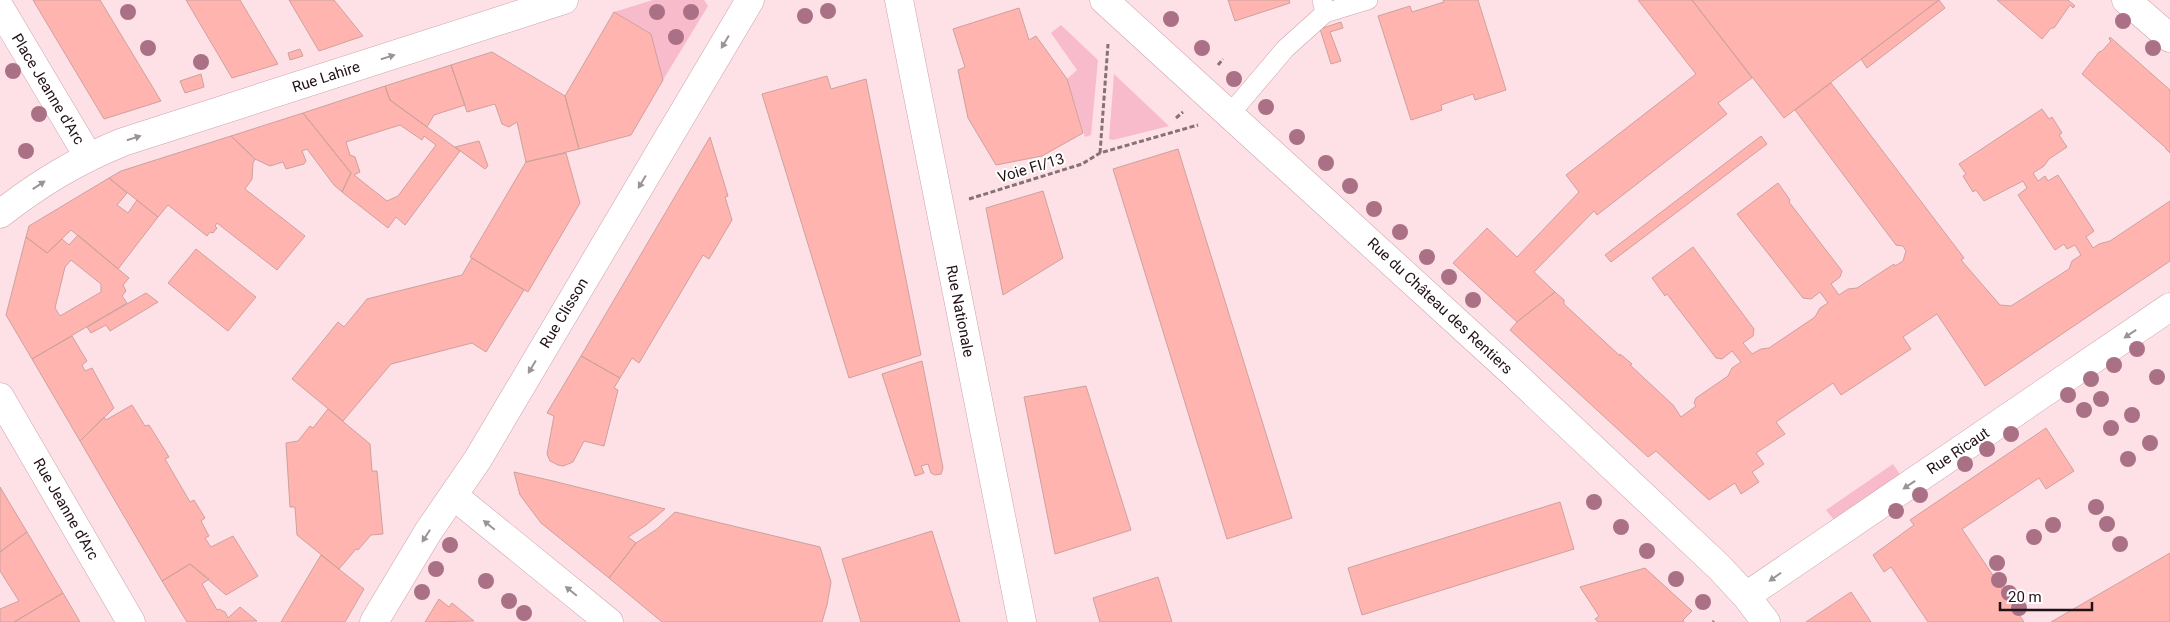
<svg xmlns="http://www.w3.org/2000/svg" width="2170" height="622" viewBox="0 0 2170 622" font-family="Roboto,sans-serif">
<style>
.green{fill:#f8bbcb}
.building{fill:#ffb4b0;stroke:#cda19e;fill-rule:evenodd}
.lines{fill:none;stroke-linecap:round;stroke-linejoin:round}
.service-casing{stroke:#cda1ac;stroke-width:20}
.pedestrian-casing{stroke:#cda1ac;stroke-width:29}
.minor-casing{stroke:#cda1ac;stroke-width:29}
.tertiary-casing{stroke:#cda1ac;stroke-width:29}
.path{stroke:#867176;stroke-width:3;stroke-dasharray:5 2.5;stroke-linecap:butt}
.service{stroke:#fff;stroke-width:19}
.pedestrian{stroke:#fff;stroke-width:28}
.minor{stroke:#fff;stroke-width:28}
.tertiary{stroke:#fff;stroke-width:28}
.tree{fill:#aa7085}
.oneway{fill:#9b9496}
.labels{text-anchor:middle;stroke-width:4;stroke-linejoin:round;paint-order:stroke}
.street-label{font-size:15px;fill:#211216;stroke:#fff}
</style>
<rect width="100%" height="100%" fill="#fde1e7"/>
<!-- green -->
<path class="green" d="M653,0H704L708,6L663,80L651,34L614,12Z
M1061,25L1098,60L1091,135L1085,137L1067,79L1077,70L1051,33Z
M1114,74L1169,126L1113,140L1109,139Z
M1893,464L1901,476L1835,521L1826,510Z"/>
<!-- building -->
<path class="building" d="M33,0H100L161,101L104,119Z
M186,0H240L278,64L232,78Z
M289,0H334L363,36L319,51Z
M1228,0H1289L1290,3L1235,21Z
M1443,0H1478L1506,90L1475,100L1473,94L1441,105L1442,110L1411,120L1378,16L1410,6L1412,12L1444,2Z
M1638,0H1692L1752,78L1718,103L1727,114L1597,215L1594,211L1534,272L1555,292L1517,322L1453,263L1487,228L1517,257L1579,192L1566,175L1696,74Z
M1692,0H1939L1784,118Z
M1939,0L1945,8L1867,68L1861,59Z
M1997,0H2068L2075,6L2073,8L2070,5L2054,28H2051L2042,39Z
M1019,8L1029,40L1036,36L1067,79L1083,133L1042,156L996,165L968,118L958,70L965,67L953,29Z
M614,12L651,34L663,80L631,135L579,149L565,96Z
M1341,22L1343,28L1330,32L1341,61L1331,64L1320,29Z
M2110,37L2170,90V153L2166,149V148L2082,74L2099,52L2102,51L2111,41L2109,39Z
M300,49L303,56L290,60L288,53Z
M492,52L565,96L579,149L526,162L517,122L509,127L502,124L495,104L467,112L451,65Z
M451,65L465,105L434,115L427,127L390,100L385,86Z
M201,74L204,87L185,93L180,81Z
M827,76L831,89L866,79L921,355L849,378L762,94Z
M1831,83L1964,258L1961,260L2000,305L2011,306L2069,269L2072,261L2081,255L2075,245L2067,249L2064,244L2055,250L2018,195L2027,188L2023,181L1984,201L1976,190L1973,192L1963,176L1966,174L1959,164L2042,109L2049,119L2052,117L2062,133L2059,135L2067,147L2049,159L2044,166L2033,173L2038,181L2045,176L2048,181L2058,175L2094,231L2086,237L2093,248L2099,244L2110,241L2170,201V261L1985,386L1937,314L1903,337L1911,349L1841,395L1833,383L1776,422L1785,434L1756,453L1764,464L1752,472L1759,482L1741,494L1735,483L1709,500L1656,451L1648,457L1510,330L1518,321L1555,292L1564,300V304L1620,356V354L1632,364L1630,365L1673,405L1681,417L1696,406L1694,403L1696,398L1728,376L1732,368L1741,362L1732,351L1722,359L1716,358L1667,294L1665,296L1652,278L1693,247L1754,329L1753,336L1743,343L1752,354L1761,349L1769,348L1815,317L1820,308L1828,303L1820,292L1811,299L1803,298L1737,214L1778,183L1790,200L1789,202L1842,271L1840,277L1831,284L1839,295L1848,289L1857,288L1894,264L1895,266L1903,261L1906,251L1903,246L1896,245L1795,110Z
M385,86L390,100L460,151L405,225L396,217L388,228L342,192L351,173L303,113ZM400,125L422,140L424,136L436,145L398,196L387,201L354,175L360,172L355,157L350,155L346,142Z
M303,113L351,173L342,192L334,185L307,149L302,151L306,161L304,164L286,169L283,162L270,166L255,159L231,136Z
M231,136L255,159L253,163L252,179L245,189L305,236L277,270L217,223L215,226L217,228L213,233L210,232L207,236L168,205L158,217L109,178L121,171Z
M1761,136L1767,144L1611,262L1605,255Z
M710,137L728,196L725,197L732,220L709,259L703,255L639,363L632,358L620,378L581,356Z
M479,141L488,166L485,169L455,147Z
M1178,149L1292,518L1227,539L1113,169Z
M566,153L580,203L528,292L470,257L526,162Z
M109,178L127,193L117,205L128,213L137,200L158,217L118,269L71,230L47,253L26,237L29,226Z
M1043,191L1063,258L1003,295L986,208Z
M78,235L129,278L123,285L126,291L122,296L127,303L32,359L6,315L26,237L47,253L62,239L69,245ZM71,260L101,284V292L60,316L55,308L65,267Z
M196,249L256,297L228,331L168,283Z
M472,258L524,290L486,352L472,343L391,364L343,421L292,379L338,322L344,327L367,299L462,275Z
M146,293L158,302L110,331L106,325L91,333L87,327Z
M72,336L87,361L82,365L85,371L92,368L114,408L80,441L32,359Z
M581,356L620,378L614,388L618,390L604,446L584,441L573,462L563,466L558,465L550,461L547,454L554,416L547,413Z
M922,361L943,468L941,474L935,475L931,473L928,464L921,466L924,473L915,476L882,374Z
M1086,386L1131,530L1055,554L1024,397Z
M132,405L145,426L149,425L169,457L165,459L190,502L194,500L205,518L201,521L209,536L205,538L211,547L233,536L258,576L226,595L190,564L162,581L80,441L104,417L106,420Z
M328,409L370,444L372,471H377L383,534L371,535L358,550L356,549L339,569L297,535L295,507H290L286,443L298,441L310,426L313,428Z
M2046,428L2074,471L2046,489L2039,478L1962,529L2024,622H1928L1891,567L1884,572L1873,555L1914,525L1910,520Z
M514,472L553,481L665,509L646,525L628,537L636,543L609,578L541,523L520,495Z
M0,487L27,532L0,552Z
M1560,502L1574,549L1362,615L1348,568Z
M675,512L820,547L831,582L827,605L822,622H662L609,578L636,543L657,529Z
M932,531L960,622H861L842,559Z
M27,532L63,593L14,622H0V609L19,601L0,571V552Z
M2170,553V622H2051L2134,574Z
M321,555L364,589L345,622H281Z
M190,564L209,579L202,584L217,610L219,609L225,612L228,618L240,607L257,621L187,622L162,581Z
M1645,568L1692,611L1683,620L1684,622H1598L1595,619L1599,616L1580,587Z
M1158,577L1172,622H1100L1093,598Z
M1851,592L1871,622H1806Z
M63,593L80,622H14Z
M439,599L449,607L452,603L474,621L425,622Z"/>
<g class="lines">
<defs>
<path id="service" d="M1322,0L1325,13L1368,0
M1230,114L1285,49L1325,13"/>
<path id="pedestrian" d="M0,8L88,156"/>
<path id="minor" d="M1104,0L1514,374L1720,568L1746,596L1766,622
M2126,0L2170,38
M0,214C40,183 76,161 123,142L564,0
M454,496L609,622
M1746,596L2170,307
M374,622L428,532L478,459L750,0"/>
<path id="tertiary" d="M899,0L1022,622
M0,397L131,622"/>
</defs>
<!-- service casing -->
<use href="#service" class="service-casing"/>
<!-- pedestrian casing -->
<use href="#pedestrian" class="pedestrian-casing"/>
<!-- minor casing -->
<use href="#minor" class="minor-casing"/>
<!-- tertiary casing -->
<use href="#tertiary" class="tertiary-casing"/>
<!-- path -->
<path class="path" d="M1218,65L1223,59
M1176,118L1183,112
M1100,153L1108,44
M969,199L1082,164L1100,153L1198,125
M1713,622L1714,621"/>
<!-- service -->
<use href="#service" class="service"/>
<!-- pedestrian -->
<use href="#pedestrian" class="pedestrian"/>
<!-- minor -->
<use href="#minor" class="minor"/>
<!-- tertiary -->
<use href="#tertiary" class="tertiary"/>
</g>
<!-- trees -->
<g class="tree">
<circle cx="828" cy="11" r="8"/>
<circle cx="128" cy="12" r="8"/>
<circle cx="657" cy="12" r="8"/>
<circle cx="691" cy="12" r="8"/>
<circle cx="805" cy="16" r="8"/>
<circle cx="1171" cy="19" r="8"/>
<circle cx="2123" cy="21" r="8"/>
<circle cx="676" cy="37" r="8"/>
<circle cx="148" cy="48" r="8"/>
<circle cx="1202" cy="48" r="8"/>
<circle cx="2153" cy="48" r="8"/>
<circle cx="201" cy="62" r="8"/>
<circle cx="13" cy="71" r="8"/>
<circle cx="1234" cy="79" r="8"/>
<circle cx="1266" cy="107" r="8"/>
<circle cx="39" cy="114" r="8"/>
<circle cx="1297" cy="137" r="8"/>
<circle cx="26" cy="151" r="8"/>
<circle cx="1326" cy="163" r="8"/>
<circle cx="1350" cy="186" r="8"/>
<circle cx="1374" cy="209" r="8"/>
<circle cx="1400" cy="232" r="8"/>
<circle cx="1427" cy="257" r="8"/>
<circle cx="1449" cy="277" r="8"/>
<circle cx="1473" cy="300" r="8"/>
<circle cx="2137" cy="349" r="8"/>
<circle cx="2114" cy="365" r="8"/>
<circle cx="2157" cy="377" r="8"/>
<circle cx="2091" cy="379" r="8"/>
<circle cx="2068" cy="395" r="8"/>
<circle cx="2101" cy="399" r="8"/>
<circle cx="2084" cy="410" r="8"/>
<circle cx="2132" cy="415" r="8"/>
<circle cx="2111" cy="428" r="8"/>
<circle cx="2011" cy="434" r="8"/>
<circle cx="2150" cy="443" r="8"/>
<circle cx="1987" cy="449" r="8"/>
<circle cx="2128" cy="459" r="8"/>
<circle cx="1965" cy="464" r="8"/>
<circle cx="1920" cy="495" r="8"/>
<circle cx="1594" cy="502" r="8"/>
<circle cx="2096" cy="507" r="8"/>
<circle cx="1896" cy="511" r="8"/>
<circle cx="2107" cy="524" r="8"/>
<circle cx="2053" cy="525" r="8"/>
<circle cx="1621" cy="527" r="8"/>
<circle cx="2034" cy="537" r="8"/>
<circle cx="2120" cy="544" r="8"/>
<circle cx="450" cy="545" r="8"/>
<circle cx="1647" cy="551" r="8"/>
<circle cx="1997" cy="563" r="8"/>
<circle cx="436" cy="569" r="8"/>
<circle cx="1676" cy="579" r="8"/>
<circle cx="1999" cy="580" r="8"/>
<circle cx="486" cy="581" r="8"/>
<circle cx="422" cy="592" r="8"/>
<circle cx="2009" cy="593" r="8"/>
<circle cx="509" cy="601" r="8"/>
<circle cx="1703" cy="602" r="8"/>
<circle cx="2019" cy="608" r="8"/>
<circle cx="524" cy="613" r="8"/>
</g>
<!-- one-way arrows -->
<defs><path id="oneway-solid" d="M-6-.8H1V-3.2L6.5 0L1 3.2V.8H-6Z" transform="scale(1.25)"/></defs>
<g class="oneway">
<use href="#oneway-solid" transform="translate(725 42) rotate(121)"/>
<use href="#oneway-solid" transform="translate(388 57) rotate(-18)"/>
<use href="#oneway-solid" transform="translate(134 138) rotate(-18)"/>
<use href="#oneway-solid" transform="translate(642 182) rotate(121)"/>
<use href="#oneway-solid" transform="translate(39 185) rotate(-33)"/>
<use href="#oneway-solid" transform="translate(2130 334) rotate(146)"/>
<use href="#oneway-solid" transform="translate(532 367) rotate(121)"/>
<use href="#oneway-solid" transform="translate(1909 485) rotate(146)"/>
<use href="#oneway-solid" transform="translate(489 525) rotate(-141)"/>
<use href="#oneway-solid" transform="translate(426 536) rotate(123)"/>
<use href="#oneway-solid" transform="translate(1775 577) rotate(145)"/>
<use href="#oneway-solid" transform="translate(571 591) rotate(-141)"/>
</g>
<g class="labels">
<!-- street labels -->
<g class="street-label">
<text transform="translate(326 77) rotate(-18)" y="5">Rue Lahire</text>
<text transform="translate(48 89) rotate(59)" y="5">Place Jeanne d'Arc</text>
<text transform="translate(1031 168) rotate(-17)" y="5">Voie FI/13</text>
<text transform="translate(1440 306) rotate(43)" y="5">Rue du Château des Rentiers</text>
<text transform="translate(960 311) rotate(79)" y="5">Rue Nationale</text>
<text transform="translate(564 313) rotate(-59)" y="5">Rue Clisson</text>
<text transform="translate(1958 451) rotate(-34)" y="5">Rue Ricaut</text>
<text transform="translate(66 509) rotate(60)" y="5">Rue Jeanne d'Arc</text>
</g>
</g>
<!-- scale -->
<path d="M2000 602v8h92v-8" fill="none" stroke="#211216" stroke-width="2.5"/>
<text x="2008" y="602" font-size="15" fill="#211216" stroke="#ffffff" stroke-width="4" paint-order="stroke">20 m</text>
</svg>
